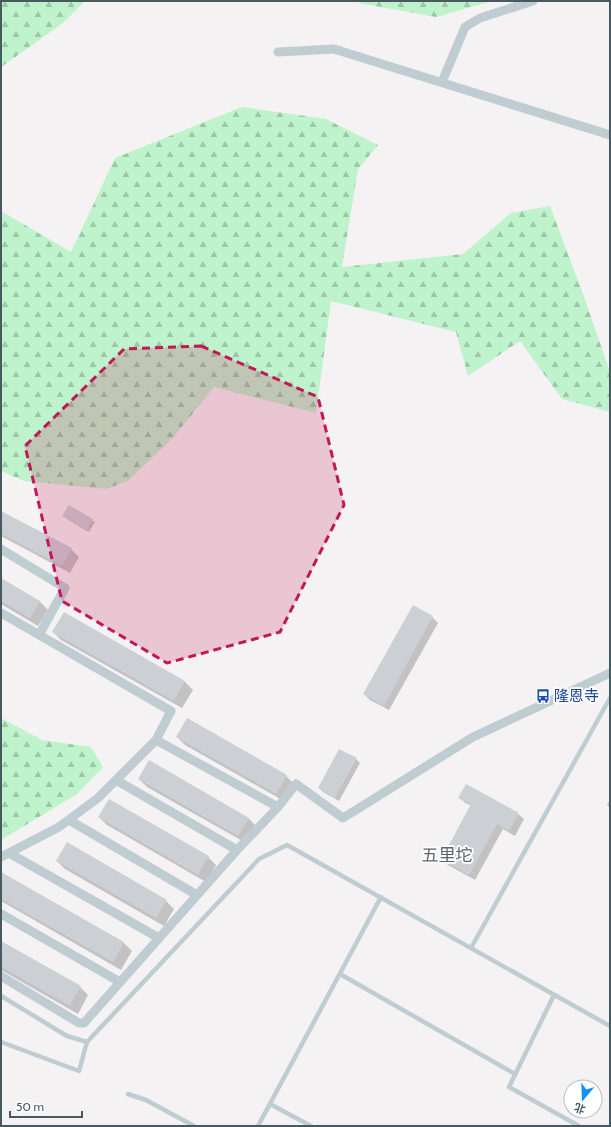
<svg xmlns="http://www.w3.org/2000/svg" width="611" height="1127" viewBox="0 0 611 1127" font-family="Cabin,'Noto Sans SC',sans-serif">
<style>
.forest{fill:url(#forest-firs)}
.shadow{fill:#0003}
.building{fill:#ccd0d4}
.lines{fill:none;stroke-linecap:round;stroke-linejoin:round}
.lane{stroke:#bfccd2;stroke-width:4.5}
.street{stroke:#bfccd2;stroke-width:9}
.marked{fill:#c2185b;fill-opacity:0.2;stroke:#c2185b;stroke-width:3;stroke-dasharray:8 5;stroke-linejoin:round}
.labels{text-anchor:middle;stroke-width:3.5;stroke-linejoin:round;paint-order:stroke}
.transit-label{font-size:15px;fill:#164399;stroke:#fff;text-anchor:start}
.quarter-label{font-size:17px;fill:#5e6468;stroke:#fff}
</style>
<defs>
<pattern id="forest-firs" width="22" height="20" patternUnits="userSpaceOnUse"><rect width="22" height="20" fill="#bff3cb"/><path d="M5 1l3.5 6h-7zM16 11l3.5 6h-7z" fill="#9dc8a8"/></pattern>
</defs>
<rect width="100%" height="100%" fill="#f4f2f2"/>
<!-- forest -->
<path class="forest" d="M1,1H85L63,23L1,67Z
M358,1H492L436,17L359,3Z
M242,107L326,119L378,145L358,169L342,267L463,254L511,213L550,206L583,294L610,372V412L562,399L520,341L468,376L456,332L331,301L316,413L214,387L173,438L128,481L106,489L24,481L1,471V211L71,252L115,158Z
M1,718L42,740L91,747L103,767L77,794L1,840Z"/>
<!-- shadow -->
<path class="shadow" d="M69,506L95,522L89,532L63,516Z
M1,512L71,549L79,557L70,573L1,536Z
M1,579L40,602L48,610L38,626L1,604Z
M413,607L432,617L438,623L389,710L370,700L364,694Z
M64,613L185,682L193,690L182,708L61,640L53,632Z
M177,737L286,776L294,784L284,801L185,745Z
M356,759L360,763L339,801L323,792L319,788Z
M139,779L248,818L256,826L246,843L147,787Z
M460,797L518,814L524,819L515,836L503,829L475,880L448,865L442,860L472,806L465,803Z
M610,799V808L607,805Z
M99,817L208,857L216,865L206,882L107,825Z
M57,861L166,901L174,909L164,926L65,869Z
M3,875L124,943L132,951L121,970L1,901V879Z
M1,942L80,987L88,995L78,1014L1,970Z"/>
<!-- building -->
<path class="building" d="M69,505L93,519L86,531L62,516Z
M1,511L72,548L62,566L1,534Z
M1,578L40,601L30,618L1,601Z
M413,605L433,616L384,706L363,694Z
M64,612L185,681L174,701L52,632Z
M187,718L287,775L276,794L176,737Z
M339,749L357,758L335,798L318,788Z
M149,760L249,818L238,836L138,779Z
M466,784L519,813L509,831L497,824L469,875L441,860L471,804L458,798Z
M109,799L209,856L198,875L98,817Z
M67,842L167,900L156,918L56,861Z
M1,872L124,942L113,962L1,899Z
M1,941L81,986L70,1006L1,967Z"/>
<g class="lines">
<!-- lane -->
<path class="lane" d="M471,948L610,698
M340,974L515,1074
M554,995L509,1087L579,1126
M1,996L67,1036L87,1042L259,859L287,845L610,1026
M1,1042L79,1071L87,1042
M128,1094L146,1100L194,1126
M270,1104L311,1126
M258,1126L381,897"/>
<!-- street -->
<path class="street" d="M278,52L334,49L610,135
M442,82L465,27L480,18L533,1
M1,549L65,588L39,635
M1,613L171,711L156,740L98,798L59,827L1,857
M156,740L278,807
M116,780L237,850
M69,820L197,895
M9,853L159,938
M1,914L120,982
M1,976L79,1023H84L237,850L278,807L296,784L343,818L473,737L610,673"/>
</g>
<!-- marked area -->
<path class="marked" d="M201,346L318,397L344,505L280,632L167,663L62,601L25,446L124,349Z"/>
<!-- icons -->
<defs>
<symbol id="bus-bare" viewBox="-9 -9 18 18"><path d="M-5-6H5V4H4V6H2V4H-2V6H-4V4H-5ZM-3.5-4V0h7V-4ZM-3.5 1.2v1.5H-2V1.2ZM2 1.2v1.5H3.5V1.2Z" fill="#1a4fb4" stroke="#fff" stroke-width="2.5" paint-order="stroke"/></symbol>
</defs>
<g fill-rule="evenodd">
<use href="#bus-bare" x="533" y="686" width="20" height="20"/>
</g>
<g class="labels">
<!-- transit labels -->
<g class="transit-label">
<text x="554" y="701">隆恩寺</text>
</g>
<!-- quarter labels -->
<g class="quarter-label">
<text x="447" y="861">五里坨</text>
</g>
</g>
<!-- border -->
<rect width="611" height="1127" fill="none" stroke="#485961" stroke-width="4"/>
<!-- north arrow -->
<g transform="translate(583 1099) rotate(199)"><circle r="19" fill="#ffffff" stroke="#b6bdc0"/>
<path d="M0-3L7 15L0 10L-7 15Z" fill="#0d94f4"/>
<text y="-6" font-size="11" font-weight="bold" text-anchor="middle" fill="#485961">北</text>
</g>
<!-- scale -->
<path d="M10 1111v6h72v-6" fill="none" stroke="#485961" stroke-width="2"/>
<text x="16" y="1111" font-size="12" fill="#485961" stroke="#ffffff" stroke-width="3" paint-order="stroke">50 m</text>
</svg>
